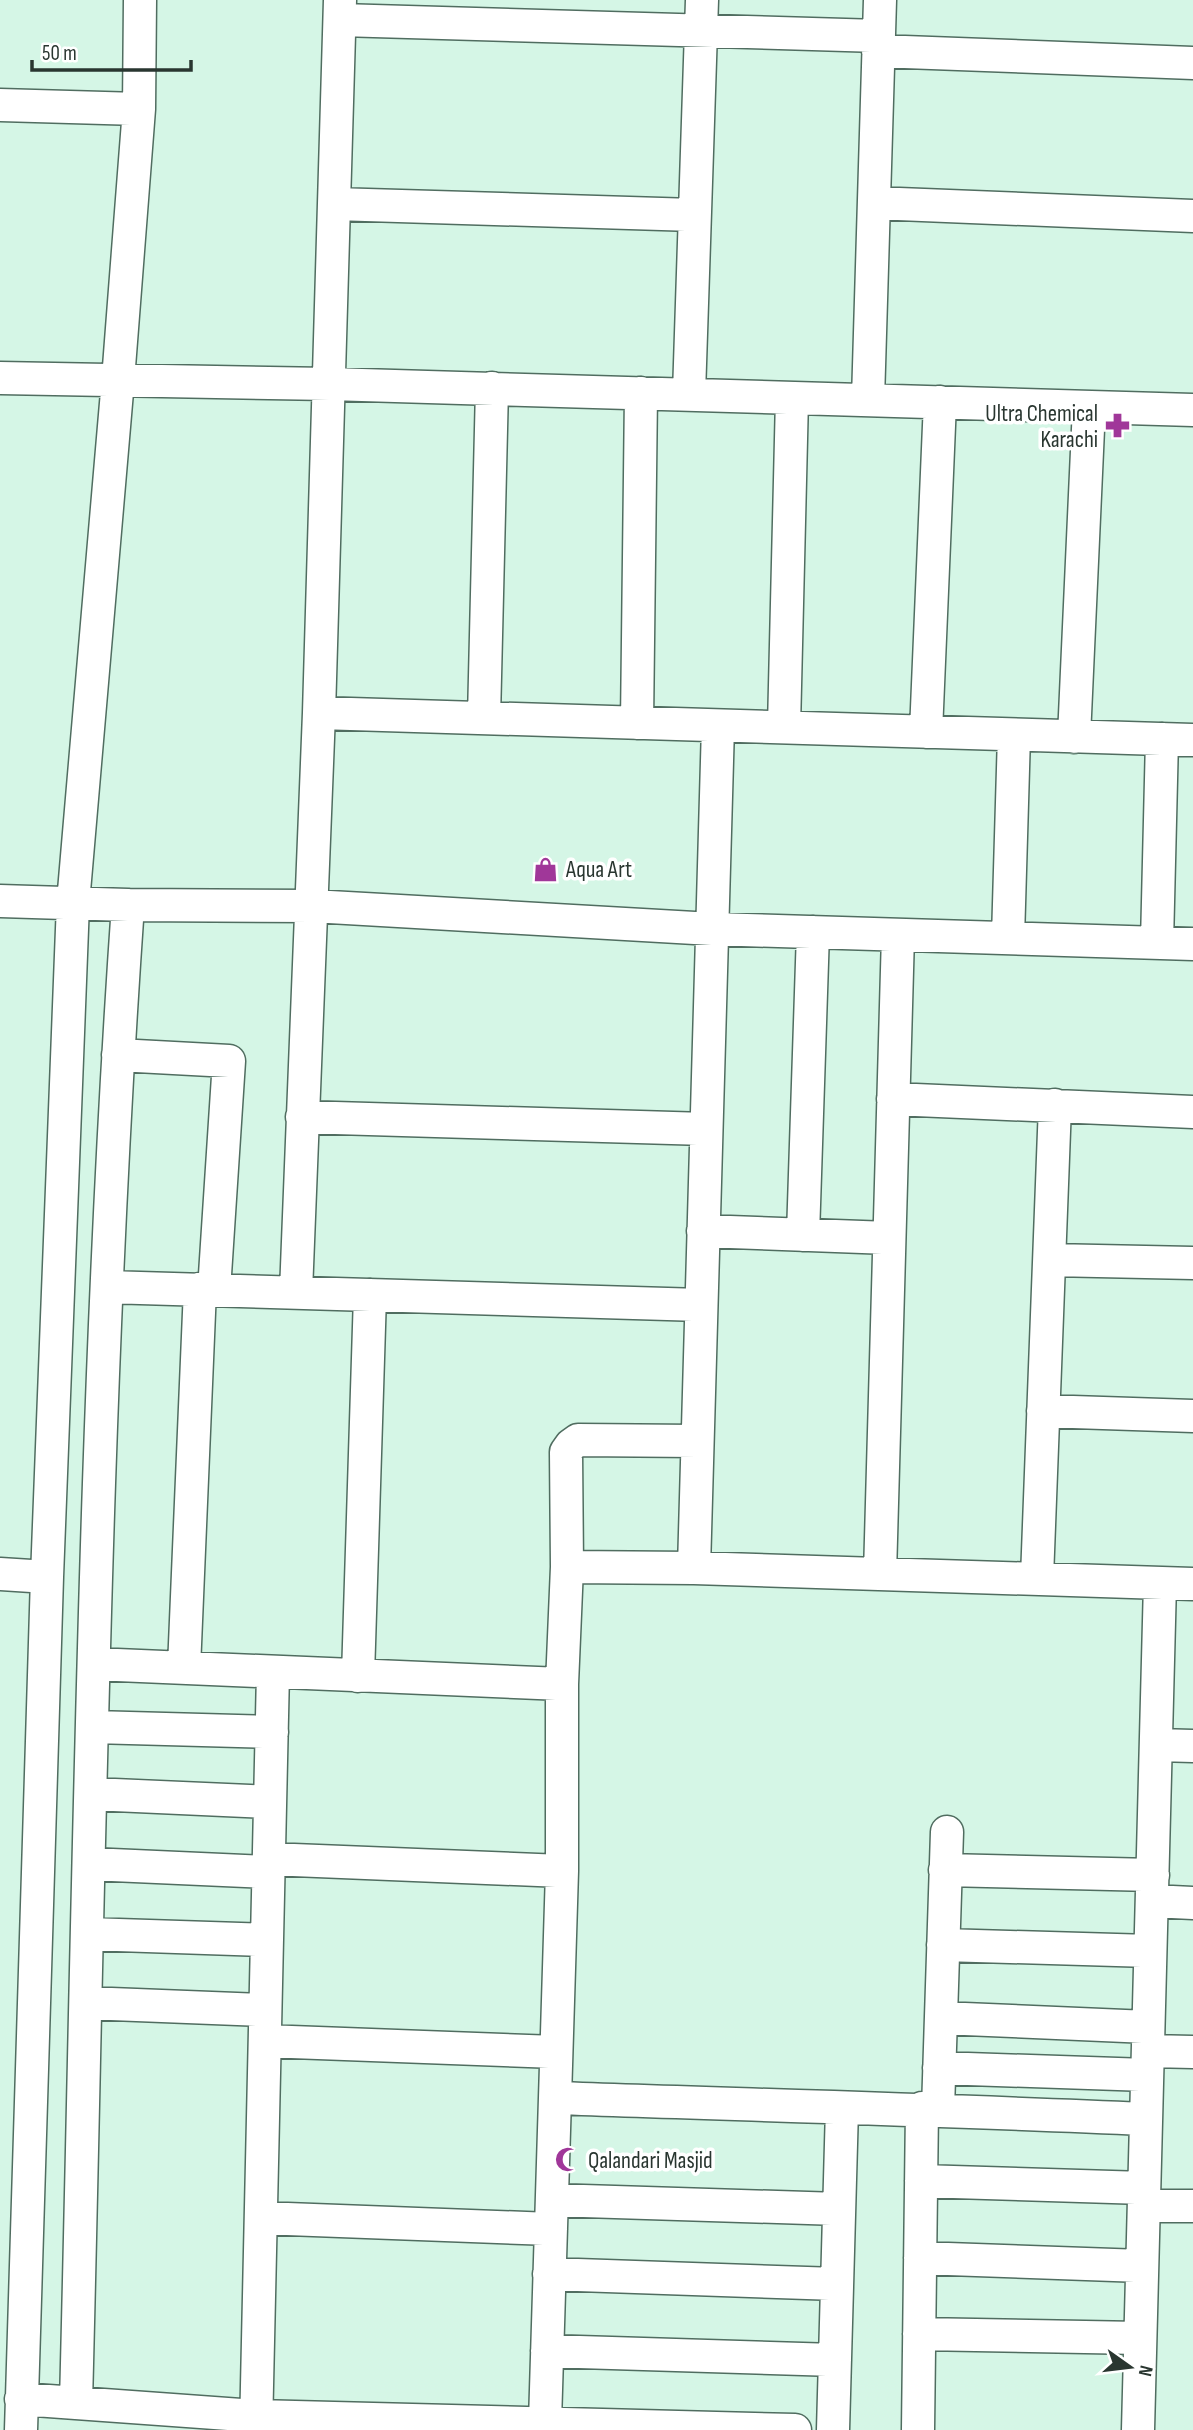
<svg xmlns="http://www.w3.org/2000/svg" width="1193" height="2430" viewBox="0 0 1193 2430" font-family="'Sofia Sans Condensed',sans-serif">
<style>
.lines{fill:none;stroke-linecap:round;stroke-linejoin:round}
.minor-casing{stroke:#506d60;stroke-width:35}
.minor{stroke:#fff;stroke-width:32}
.labels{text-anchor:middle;stroke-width:7;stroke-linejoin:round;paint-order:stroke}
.poi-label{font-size:23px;fill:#293630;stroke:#fff;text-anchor:start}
</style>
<rect width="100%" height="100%" fill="#d5f6e6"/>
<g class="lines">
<defs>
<path id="minor" d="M340,20L879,36
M878,51L1193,63
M0,105L139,109
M874,203L1193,216
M334,204L694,215
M0,378L329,384L1193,410
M689,394L702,0
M868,400L880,0
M319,713L1193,740
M484,718L492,388
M637,723L641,393
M784,727L792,398
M926,732L940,402
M1074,737L1089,407
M0,901L128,905L312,906L712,929L1193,944
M1008,938L1014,735
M1157,943L1162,739
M118,1055L229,1061L214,1290
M893,1099L1193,1112
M302,1117L706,1129
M703,1231L889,1238
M803,1235L813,932
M1050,1260L1193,1263
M107,1287L701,1305
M296,1292L319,713L340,0
M1043,1411L1193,1416
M567,1567L694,1568L1193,1584
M694,1568L718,726
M0,1574L47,1577
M880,1574L898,935
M1037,1578L1055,1105
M94,1664L562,1684
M184,1668L200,1289
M358,1676L370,1295
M93,1727L272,1732
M1157,1745L1193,1746
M92,1794L270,1802
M269,1859L562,1871
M90,1864L269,1872
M945,1870L1153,1875
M1152,1901L1193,1903
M88,1934L267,1940
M943,1945L1150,1951
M86,2003L265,2010
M941,2018L1148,2027
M265,2041L556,2052
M1148,2051L1193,2052
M939,2068L1147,2075
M555,2098C752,2105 949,2110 1146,2119
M938,2109L947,1832
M921,2181L1144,2188
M552,2200L839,2209
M1144,2206H1193
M261,2218L551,2229
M920,2258L1142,2266
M549,2274L837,2284
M919,2334L1140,2338
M547,2351L835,2360
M21,2399L76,2403C89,1903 93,1403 128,905
M76,2403L256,2416L795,2430
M545,2422L562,1871V1684L567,1567L566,1452L571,1445L578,1440L697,1441
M21,2430L47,1577L73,903L118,380L139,109L140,0
M256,2430L273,1672
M833,2430L842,2108
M918,2430L922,2108
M1138,2430L1160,1583"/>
</defs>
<!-- minor casing -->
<use href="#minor" class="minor-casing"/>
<!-- minor -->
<use href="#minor" class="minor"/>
</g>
<!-- icons -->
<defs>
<symbol id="pharmacy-bare" viewBox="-9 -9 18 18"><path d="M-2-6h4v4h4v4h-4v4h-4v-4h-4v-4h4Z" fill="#a03799" stroke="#fff" stroke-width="2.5" paint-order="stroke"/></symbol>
<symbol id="shop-bare" viewBox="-9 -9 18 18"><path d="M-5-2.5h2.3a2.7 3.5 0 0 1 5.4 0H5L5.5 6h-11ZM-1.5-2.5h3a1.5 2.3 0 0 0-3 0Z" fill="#a03799" stroke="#fff" stroke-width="2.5" paint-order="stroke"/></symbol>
<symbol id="mosque-bare" viewBox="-9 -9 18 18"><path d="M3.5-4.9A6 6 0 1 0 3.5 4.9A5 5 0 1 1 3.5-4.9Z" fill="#a03799" stroke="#fff" stroke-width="2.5" paint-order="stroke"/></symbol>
</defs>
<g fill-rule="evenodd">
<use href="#pharmacy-bare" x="1100" y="408" width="35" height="35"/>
<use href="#shop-bare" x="528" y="852" width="35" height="35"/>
<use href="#mosque-bare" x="550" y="2142" width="35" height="35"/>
</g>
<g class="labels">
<!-- poi labels -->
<g class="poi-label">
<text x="1098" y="421" text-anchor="end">Ultra Chemical<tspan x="1098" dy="26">Karachi</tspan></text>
<text x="566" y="877">Aqua Art</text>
<text x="588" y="2168">Qalandari Masjid</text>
</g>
</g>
<!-- north arrow -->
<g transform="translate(1130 2367) rotate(104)" stroke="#ffffff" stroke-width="5" paint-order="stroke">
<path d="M0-5L12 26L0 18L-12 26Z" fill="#293630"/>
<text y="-10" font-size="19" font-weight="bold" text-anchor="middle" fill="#293630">N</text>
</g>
<!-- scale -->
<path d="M32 60v10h159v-10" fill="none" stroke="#293630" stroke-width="3.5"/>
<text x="42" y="60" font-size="21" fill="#293630" stroke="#ffffff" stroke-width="5" paint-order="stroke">50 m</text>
</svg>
